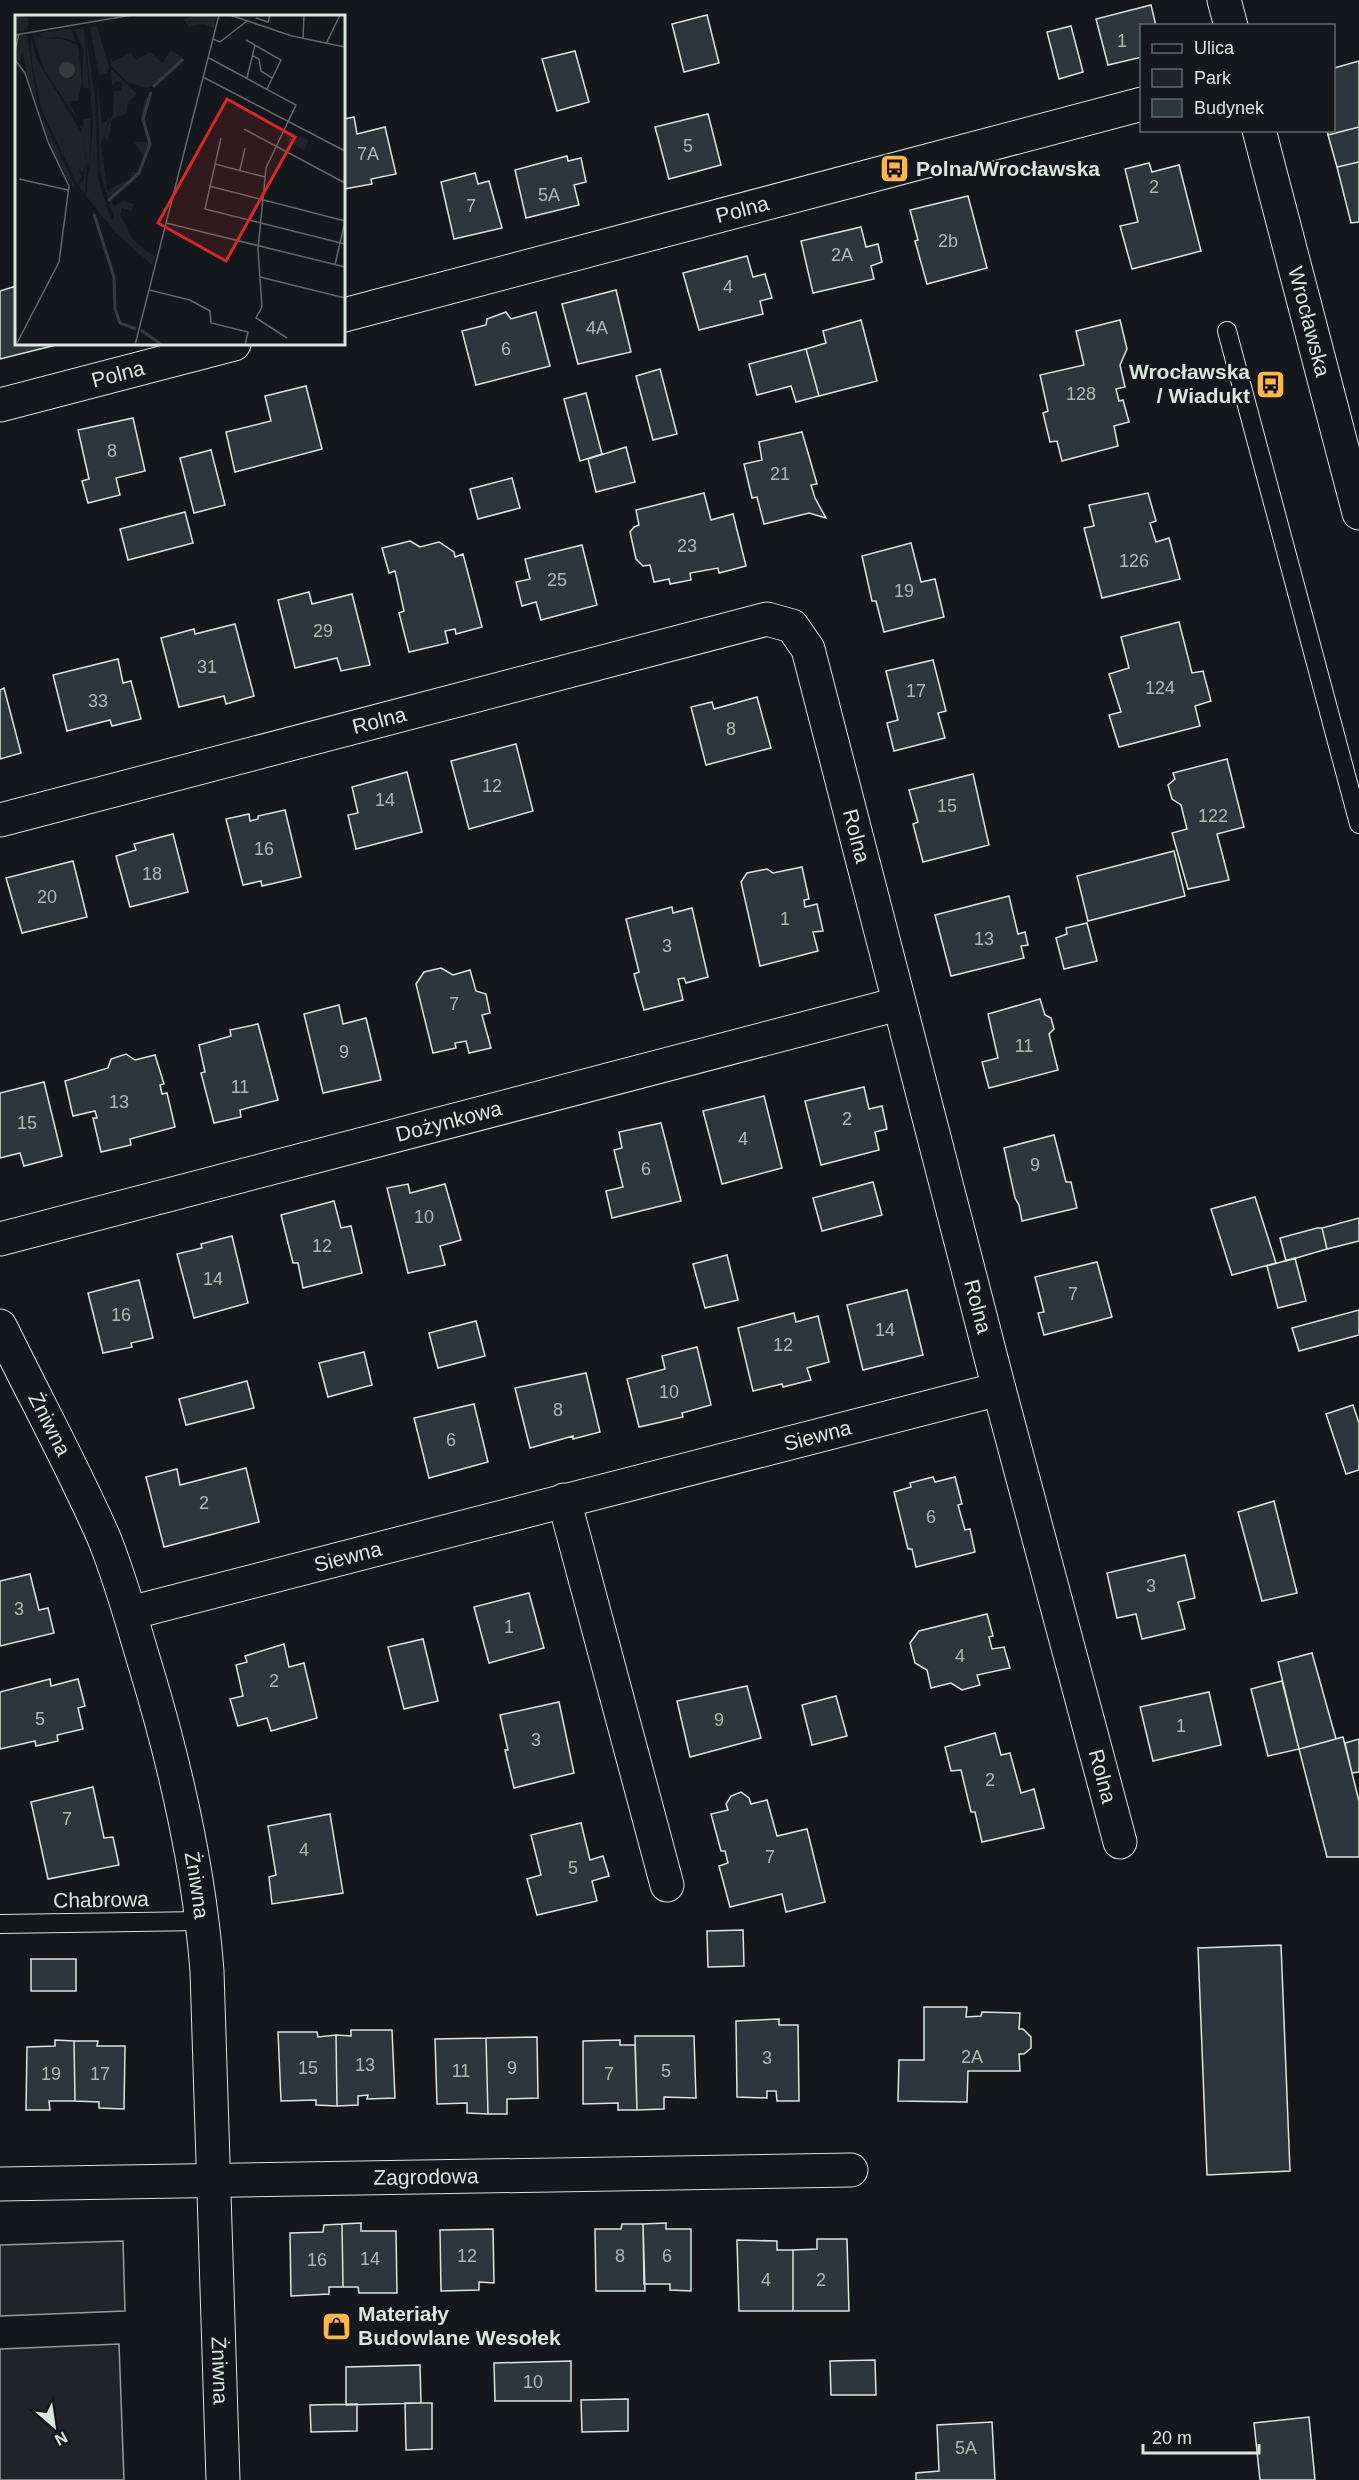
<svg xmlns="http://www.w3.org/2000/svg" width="1359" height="2480" viewBox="0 0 1359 2480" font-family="Helvetica,sans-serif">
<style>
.green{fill:#202428;stroke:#939e99;stroke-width:1.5}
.building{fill:#2c363c;stroke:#d8e6dc;stroke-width:1.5}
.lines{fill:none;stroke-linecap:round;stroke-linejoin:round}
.lane-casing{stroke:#d8e6dc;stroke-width:20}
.street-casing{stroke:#d8e6dc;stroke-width:35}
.primary-casing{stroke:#d8e6dc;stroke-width:35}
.lane{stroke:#14181c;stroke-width:18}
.street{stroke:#14181c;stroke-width:33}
.primary{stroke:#14181c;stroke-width:33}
.labels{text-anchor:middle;stroke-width:4.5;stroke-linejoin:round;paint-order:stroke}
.number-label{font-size:18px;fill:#adbab4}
.poi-label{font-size:21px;font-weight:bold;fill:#d8e6dc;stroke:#14181c;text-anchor:start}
.street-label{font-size:21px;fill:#d8e6dc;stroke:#14181c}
.inset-river{fill:none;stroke:#363b3e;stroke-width:3}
.inset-road{fill:none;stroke:#626a69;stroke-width:1.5}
.view{fill:#d62828;fill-opacity:0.15;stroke:#d62828;stroke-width:3}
.inset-edge{fill:none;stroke:#d8e6dc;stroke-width:3}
</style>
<rect width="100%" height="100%" fill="#14181c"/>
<!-- green -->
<path class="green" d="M123,2241L125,2311L0,2316V2245Z
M119,2344L124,2480H0V2349Z"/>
<!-- building -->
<path class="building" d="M1151,5L1156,26H1142V57L1108,65L1096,19Z
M707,15L719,63L684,72L672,24Z
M1071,26L1083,72L1059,79L1047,32Z
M575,51L589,102L557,111L542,59Z
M1359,61V127L1328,135L1327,130H1334V68Z
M708,114L721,165L669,179L655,127Z
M354,117L357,134L385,127L396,174L371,179L372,184L344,189V119Z
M1359,127V162L1337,167L1328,135Z
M567,156L568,161L581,158L586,182L574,185L579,205L526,218L515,170Z
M1359,162V222L1351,223L1337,167Z
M1149,163L1152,172L1179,165L1201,251L1132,269L1120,226L1138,222L1125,169Z
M475,173L478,184L489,181L502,228L454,239L441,182Z
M968,196L987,268L927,284L915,241L918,240L910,210Z
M861,227L866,247L878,244L882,262L871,266L874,279L813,293L801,241Z
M747,256L753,277L765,274L772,298L760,301L763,314L699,330L683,273Z
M16,286V344L56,345L0,359V291Z
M616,290L631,352L578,364L562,304Z
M506,312L511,319L536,312L550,366L476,385L462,331L486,325L487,319Z
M861,320L877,381L819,396L806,349L826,343L823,331Z
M1120,320L1127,349L1120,365L1125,387L1116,389L1119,401L1123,400L1129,422L1114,426L1118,446L1062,461L1057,441L1050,442L1043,413L1048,411L1040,375L1084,365L1076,331Z
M806,349L819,396L796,402L791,386L757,395L749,364Z
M660,369L677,434L653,440L636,376Z
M306,386L322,449L235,472L226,432L271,421L265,396Z
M586,393L602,454L580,461L564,399Z
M133,418L145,471L116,478L120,495L88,503L82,481L89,479L78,430Z
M802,432L817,484L811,485L815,498L826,518L809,513L764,524L757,497L752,498L744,464L762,460L759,442Z
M626,447L635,482L596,492L588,459Z
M211,450L225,505L194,513L180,458Z
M512,478L520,508L478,519L470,489Z
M704,493L711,520L733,514L746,566L719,573L718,568L690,573L691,580L670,584L669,579L654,582L650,565L643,566L636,559L630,532L634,527L639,525L636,510Z
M1148,493L1156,521L1150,523L1156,542L1169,538L1180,579L1102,598L1084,528L1094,526L1089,505Z
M185,512L193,543L128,560L120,529Z
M410,541L420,547L439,542L454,552L455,557L463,554L482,627L456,634L455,629L445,631L448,643L409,652L399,613L404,611L395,571L389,573L382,548Z
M911,543L921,582L935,579L944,617L884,632L876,601H872L862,556Z
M582,545L597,605L541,620L536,602L522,606L516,582L530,579L525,559Z
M309,592L312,604L352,594L370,665L341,671L337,658L295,668L278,600Z
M1179,622L1192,673L1203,671L1211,701L1195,706L1200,726L1119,747L1109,715L1121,712L1109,674L1129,668L1121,637Z
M235,624L254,696L226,704L224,696L179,707L161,638L194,629L195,634Z
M118,659L123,683L131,681L141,719L112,726L110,720L67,731L53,675Z
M933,660L946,711L938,713L945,738L894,751L887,723L898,720L886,671Z
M4,688L21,753L0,759V690Z
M757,697L771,748L706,765L691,707L712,702L714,709Z
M516,744L533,811L469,829L451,761Z
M1227,759L1244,827L1217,834L1229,880L1188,889L1172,833L1187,829L1181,805L1172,799L1168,785L1175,779L1173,773Z
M407,772L422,832L356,849L348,815L358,813L352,787Z
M973,774L989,845L923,862L913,824L918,822L909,790Z
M285,810L301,877L262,886L261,881L243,885L226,819L249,814L250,821L258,819V816Z
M173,834L188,892L130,907L116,856L136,850L134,844Z
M1174,851L1185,896L1088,921L1077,876Z
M73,861L87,917L22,933L6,878Z
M802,867L809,899L804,900L805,907L817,904L823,931L813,932L818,951L760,966L741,882L747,873L767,869L773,873Z
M1009,896L1018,934L1025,932L1028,945L1021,946L1024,958L951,976L935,915Z
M672,907L673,913L692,908L708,977L686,983L684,978L678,979L683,1000L644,1010L634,974L639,972L626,919Z
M1087,923L1097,961L1064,969L1056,938L1067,934L1066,928Z
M441,968L453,975L470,970L476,991L486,994L490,1013L482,1015L491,1048L469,1053L466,1041L455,1043L456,1048L433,1053L416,984L424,972Z
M1040,999L1045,1015L1051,1018L1054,1029L1049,1034L1058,1070L989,1088L982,1062L998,1058L988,1014Z
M339,1005L343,1024L366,1018L381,1080L323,1093L304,1014Z
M258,1024L278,1100L240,1110L241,1117L214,1123L201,1073L205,1072L199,1045L231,1036L230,1030Z
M126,1054L135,1060L155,1055L164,1084L160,1085L162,1094L167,1093L175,1127L130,1139L131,1145L101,1152L93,1118H97L95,1111L73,1116L65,1081L108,1068L111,1059Z
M44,1082L62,1156L24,1166L20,1153L0,1158V1093Z
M864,1087L869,1109L882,1106L887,1129L875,1132L879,1150L821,1165L805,1101Z
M764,1096L782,1168L722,1184L703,1111Z
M661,1123L681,1201L612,1218L606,1191L623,1187L614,1150L622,1148L619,1132Z
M1054,1135L1066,1182H1071L1077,1208L1022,1221L1019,1205L1015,1198L1004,1148Z
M873,1182L882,1215L822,1231L813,1198Z
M408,1184L410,1193L445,1184L461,1240L440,1246L445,1265L408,1273L387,1188Z
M1255,1197L1276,1263L1232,1275L1211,1209Z
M334,1201L341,1228L351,1226L362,1273L303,1288L298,1263H293L281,1215Z
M1359,1218V1241L1327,1249L1322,1228Z
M1317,1228H1322L1327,1249L1286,1261L1280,1238Z
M232,1236L248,1303L194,1318L177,1254L202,1248L201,1244Z
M727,1255L738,1300L705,1308L693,1264Z
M1295,1258L1306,1301L1278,1308L1267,1266Z
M1097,1262L1112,1317L1044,1335L1038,1313L1044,1312L1035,1277Z
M139,1280L153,1338L131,1343L132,1347L103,1353L88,1293Z
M907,1290L923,1355L863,1370L847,1305Z
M1359,1310V1335L1299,1351L1292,1328Z
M794,1313L796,1322L818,1316L829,1362L807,1368L811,1380L783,1387L782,1384L753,1391L738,1328Z
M476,1321L485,1356L438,1368L429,1333Z
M697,1347L711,1405L682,1413L683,1417L639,1427L627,1379L665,1369L662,1356Z
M364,1352L372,1385L328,1397L319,1363Z
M586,1373L600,1432L573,1439V1436L530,1448L515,1388Z
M247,1381L254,1408L186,1425L179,1399Z
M474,1404L488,1462L429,1478L414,1418Z
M1353,1405L1359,1423V1470L1346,1474L1326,1414Z
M246,1468L259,1522L164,1547L146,1477L177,1469L180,1485Z
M933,1477L935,1482L955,1477L962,1504L958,1505L965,1530L970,1529L975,1552L916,1567L912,1549H908L894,1492L911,1487L910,1483Z
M1274,1501L1297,1593L1262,1601L1238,1512Z
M1185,1555L1195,1598L1178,1602L1185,1629L1142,1639L1136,1614L1117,1618L1107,1573Z
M30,1574L39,1610L48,1608L54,1633L0,1646V1581Z
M529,1593L544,1648L489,1663L474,1607Z
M987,1614L993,1636L989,1637L992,1649L1004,1647L1010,1668L977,1675L980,1685L962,1690L951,1683L931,1688L927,1670L915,1663L910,1643L919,1631Z
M423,1639L438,1701L404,1709L388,1647Z
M284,1644L289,1667L304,1663L317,1718L271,1731L267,1718L238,1726L230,1699L243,1696L236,1665L247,1662L245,1656Z
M1312,1653L1336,1739L1299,1749L1278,1662Z
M50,1679L51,1686L78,1679L85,1706L78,1708L83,1729L57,1735L58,1741L36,1746L35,1741L0,1749V1692Z
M1282,1681L1299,1749L1268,1756L1251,1689Z
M747,1686L761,1738L690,1757L677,1701Z
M1209,1692L1221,1745L1153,1761L1140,1707Z
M836,1696L847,1736L812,1745L802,1705Z
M559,1702L574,1773L514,1788L505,1750H508L500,1715Z
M995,1733L1001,1755L1010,1753L1021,1793L1034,1789L1044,1828L982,1842L975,1812H971L961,1770L951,1771L945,1747Z
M1343,1737L1359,1801V1857H1327L1299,1749Z
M1359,1739V1772L1352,1773L1345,1743Z
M93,1787L104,1838L113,1837L119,1865L48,1879L31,1802Z
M741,1792L749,1798L751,1804L767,1800L777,1836L807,1829L825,1902L786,1912L782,1894L730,1907L719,1866L728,1863L725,1851H721L711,1814L728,1810L726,1804L731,1796Z
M330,1814L343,1893L272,1904L269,1877L276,1875L268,1826Z
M581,1823L590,1860L603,1856L609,1876L592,1881L597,1901L537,1915L527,1879L541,1875L531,1835Z
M743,1930L744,1966L708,1967L707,1931Z
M1281,1945L1290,2171L1207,2175L1198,1948Z
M31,1959H76V1991H31Z
M924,2007H967L966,2017L981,2016L982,2012L1020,2013L1019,2029H1023L1031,2037V2048L1024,2054H1019L1020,2071H968L967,2102L898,2101L899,2060H924Z
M779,2019V2025H798L799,2101H777L776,2091H767V2098L737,2097L736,2021Z
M351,2030H392L395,2098L367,2099L368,2095L358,2096V2105L337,2106L336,2035L351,2036Z
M278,2032H317L318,2037L336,2035L337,2106L316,2105V2100L281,2101Z
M635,2036H694L696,2098L664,2097V2109L637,2110Z
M537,2037L538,2098L507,2099V2114H488L486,2038Z
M486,2038L488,2114L467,2113V2103L437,2104L435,2039Z
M55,2040L74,2041L75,2101H49L50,2110H26L27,2047L55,2046Z
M620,2040V2045H635L637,2110H618V2103L583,2104V2041Z
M74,2041H98L97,2046H125L124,2109L99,2108V2102L75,2101Z
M361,2223V2231H396L397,2293H359L358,2287H343L342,2224Z
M666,2223V2229H691V2291L670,2290V2284H644L643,2224Z
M342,2224L343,2287H329V2294L291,2296L290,2233L323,2232L324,2225Z
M622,2224H643L645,2291H596L595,2229H621Z
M493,2229L494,2283L479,2282V2290L441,2291L440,2230Z
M817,2239H847L849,2311H793V2250L817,2249Z
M737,2240L777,2241V2250H793V2311H739Z
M875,2360L876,2395H831L830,2361Z
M571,2361V2401H495L494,2363Z
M420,2365L421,2403L346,2405V2367Z
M628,2399V2431L582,2432L581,2400Z
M405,2403H432V2449L406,2450Z
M357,2404V2431L311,2432L310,2405Z
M1309,2417L1315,2480H1260L1254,2423Z
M992,2422L995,2480H916V2473L939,2471L937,2425Z"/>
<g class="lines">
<defs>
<path id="lane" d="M1227,331L1359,824
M0,1924L203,1921"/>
<g id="street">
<path id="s1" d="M344,315L1142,104"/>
<path id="s2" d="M0,405L234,344"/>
<path id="s3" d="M0,820L767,619L792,626L808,649L999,1389L1120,1842"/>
<path id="s4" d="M0,1239L898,1004"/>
<path id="s5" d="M0,1326C34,1396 73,1467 104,1538C121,1580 133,1625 146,1668C176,1767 199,1867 207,1971L223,2480"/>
<path d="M564,1500L667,1885"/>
<path id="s6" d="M130,1613L999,1389"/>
<path id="s7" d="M0,2184L851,2170"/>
</g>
<g id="primary">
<path d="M1224,0L1231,26"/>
<path id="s8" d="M1259,130L1359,513"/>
</g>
</defs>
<!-- lane casing -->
<use href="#lane" class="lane-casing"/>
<!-- street casing -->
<use href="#street" class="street-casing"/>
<!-- primary casing -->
<use href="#primary" class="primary-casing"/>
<!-- lane -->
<use href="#lane" class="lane"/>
<!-- street -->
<use href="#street" class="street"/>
<!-- primary -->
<use href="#primary" class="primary"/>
</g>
<!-- icons -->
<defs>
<symbol id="bus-square" viewBox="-11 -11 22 22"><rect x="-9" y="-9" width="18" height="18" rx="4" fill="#ffb74d" stroke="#14181c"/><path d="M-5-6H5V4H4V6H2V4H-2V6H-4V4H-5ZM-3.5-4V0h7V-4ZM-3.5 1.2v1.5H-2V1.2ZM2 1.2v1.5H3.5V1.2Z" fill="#111"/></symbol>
<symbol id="shop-square" viewBox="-11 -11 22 22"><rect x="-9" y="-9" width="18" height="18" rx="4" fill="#ffb74d" stroke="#14181c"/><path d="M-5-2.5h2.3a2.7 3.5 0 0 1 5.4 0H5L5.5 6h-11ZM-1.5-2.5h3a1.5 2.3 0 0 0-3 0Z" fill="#111"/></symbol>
</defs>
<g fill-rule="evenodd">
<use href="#bus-square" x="878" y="152" width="33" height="33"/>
<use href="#bus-square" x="1254" y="368" width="33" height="33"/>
<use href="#shop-square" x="320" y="2310" width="33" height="33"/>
</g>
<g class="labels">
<!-- number labels -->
<g class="number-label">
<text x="1122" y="47">1</text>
<text x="688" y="152">5</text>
<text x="368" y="160">7A</text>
<text x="1154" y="193">2</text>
<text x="549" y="201">5A</text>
<text x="471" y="212">7</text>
<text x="948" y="247">2b</text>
<text x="842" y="261">2A</text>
<text x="728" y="293">4</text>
<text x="597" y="334">4A</text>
<text x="506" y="355">6</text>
<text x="1081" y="400">128</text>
<text x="112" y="457">8</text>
<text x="780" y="480">21</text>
<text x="687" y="552">23</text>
<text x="1134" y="567">126</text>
<text x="557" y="586">25</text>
<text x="904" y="597">19</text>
<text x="323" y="637">29</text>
<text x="207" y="673">31</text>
<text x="1160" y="694">124</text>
<text x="916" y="697">17</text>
<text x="98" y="707">33</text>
<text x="731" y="735">8</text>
<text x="492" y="792">12</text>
<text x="385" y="806">14</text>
<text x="947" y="812">15</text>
<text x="1213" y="822">122</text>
<text x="264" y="855">16</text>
<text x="152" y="880">18</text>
<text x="47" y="903">20</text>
<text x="785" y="925">1</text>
<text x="984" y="945">13</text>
<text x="667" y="952">3</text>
<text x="454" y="1010">7</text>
<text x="1024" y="1052">11</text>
<text x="344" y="1058">9</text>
<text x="240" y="1093">11</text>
<text x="119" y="1108">13</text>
<text x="847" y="1125">2</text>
<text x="27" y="1129">15</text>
<text x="743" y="1145">4</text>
<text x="1035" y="1171">9</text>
<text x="646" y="1175">6</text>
<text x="424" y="1223">10</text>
<text x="322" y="1252">12</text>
<text x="213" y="1285">14</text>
<text x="1073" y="1300">7</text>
<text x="121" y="1321">16</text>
<text x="885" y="1336">14</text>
<text x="783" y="1351">12</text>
<text x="669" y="1398">10</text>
<text x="558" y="1416">8</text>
<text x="451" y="1446">6</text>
<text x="204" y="1509">2</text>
<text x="931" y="1523">6</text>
<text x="1151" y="1592">3</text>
<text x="19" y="1615">3</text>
<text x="509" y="1633">1</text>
<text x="960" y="1662">4</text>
<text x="274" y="1687">2</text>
<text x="40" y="1725">5</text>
<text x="719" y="1726">9</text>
<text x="1181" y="1732">1</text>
<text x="536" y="1746">3</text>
<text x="990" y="1786">2</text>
<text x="67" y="1825">7</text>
<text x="304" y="1856">4</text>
<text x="770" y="1863">7</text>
<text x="573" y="1874">5</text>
<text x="972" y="2063">2A</text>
<text x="767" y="2064">3</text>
<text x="365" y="2071">13</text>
<text x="308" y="2074">15</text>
<text x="512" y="2074">9</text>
<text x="461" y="2077">11</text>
<text x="666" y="2077">5</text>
<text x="51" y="2080">19</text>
<text x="100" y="2080">17</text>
<text x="609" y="2080">7</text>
<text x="467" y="2262">12</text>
<text x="620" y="2262">8</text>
<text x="667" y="2262">6</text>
<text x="370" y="2265">14</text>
<text x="317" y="2266">16</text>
<text x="766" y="2286">4</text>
<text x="821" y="2286">2</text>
<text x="533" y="2388">10</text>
<text x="966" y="2454">5A</text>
</g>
<!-- poi labels -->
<g class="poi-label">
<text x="916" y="176">Polna/Wrocławska</text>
<text x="1250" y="379" text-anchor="end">Wrocławska<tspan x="1250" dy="24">/ Wiadukt</tspan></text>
<text x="358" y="2321">Materiały<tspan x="358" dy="24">Budowlane Wesołek</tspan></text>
</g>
<!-- street labels -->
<g class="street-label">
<text dy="7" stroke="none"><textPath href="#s1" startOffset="412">Polna</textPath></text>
<text dy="7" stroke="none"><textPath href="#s8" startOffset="198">Wrocławska</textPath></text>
<text dy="7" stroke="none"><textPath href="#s2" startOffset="122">Polna</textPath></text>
<text dy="7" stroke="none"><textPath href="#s3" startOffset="392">Rolna</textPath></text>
<text dy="7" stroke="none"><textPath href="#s3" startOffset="1040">Rolna</textPath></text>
<text dy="7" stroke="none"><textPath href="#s4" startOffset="464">Dożynkowa</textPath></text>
<text dy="7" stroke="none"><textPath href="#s3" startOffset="1526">Rolna</textPath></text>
<text dy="7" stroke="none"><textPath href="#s5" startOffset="110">Żniwna</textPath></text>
<text dy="7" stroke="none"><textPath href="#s6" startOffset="710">Siewna</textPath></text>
<text dy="7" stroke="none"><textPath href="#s6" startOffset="225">Siewna</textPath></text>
<text dy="7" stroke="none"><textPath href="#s3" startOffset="2012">Rolna</textPath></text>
<text dy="7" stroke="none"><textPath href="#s5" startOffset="596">Żniwna</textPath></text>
<text transform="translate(101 1900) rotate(-1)" y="7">Chabrowa</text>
<text dy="7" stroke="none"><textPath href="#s7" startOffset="426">Zagrodowa</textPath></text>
<text dy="7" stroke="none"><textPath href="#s5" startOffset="1082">Żniwna</textPath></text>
</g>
</g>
<!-- overview -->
<g transform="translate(15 15)">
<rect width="330" height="330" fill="#14181c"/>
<path d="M176,0H202L199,13L188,9L174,12L169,5ZM-2 8a8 8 0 1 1 16 0a8 8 0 1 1-16 0ZM82,11L94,52L92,58L84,61L75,12ZM69,13L76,98L74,155L65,110L69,113L68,104L76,103L74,73H68V34L60,15ZM70,13L80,82L83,164L96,205L99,203L85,157L82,65L87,109L95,102L86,129L92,175L115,164L117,157H124L129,142L119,127H134L126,104L129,86L137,77L129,105L135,123L134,135L123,162L96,185L99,191L108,186L119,189L116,196L107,193L105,200L119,226L140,242L137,250L101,218L71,181L78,110ZM56,14L61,27L46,22L28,23L47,24L63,30L67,67L63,86H54L63,105L29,55L18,20L27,23L23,18ZM53,46L59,54L57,64L45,61L44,55ZM5,21H12L23,92L60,171L57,172L39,140L11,57L8,36L4,48L0,44ZM16,22L21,43L67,119L72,144L70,179L63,170L68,166L70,157L71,140L69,157L64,155L67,162L62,169L27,96L17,48ZM156,35L170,45L148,66L132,73L112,67L96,50L95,42L98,47L115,37L121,45L135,37L147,48ZM96,54L122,79L113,87L112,98L97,104L93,127L89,120L98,99L99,76L106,75L107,68L101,66L97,71ZM275,116L294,126L289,135L270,125Z" fill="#202428" fill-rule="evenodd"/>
<path d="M44 55a8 8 0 1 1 16 0a8 8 0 1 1-16 0Z" fill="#363b3e"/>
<path class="inset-river" d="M138,72L168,44M93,186L124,158L135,129L128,104L136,77M79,199L99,262L100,294L105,308L121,314M126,315L147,330"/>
<path class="inset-road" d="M215,0L277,21L330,32M241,3L253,7L255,0M0,20L117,0M198,24L205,27L232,6M288,24L289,0M231,25L266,45L252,74M311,29L325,0M0,37L4,19M238,41L244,44L246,56L257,63M194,43L281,90L251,153L243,234L247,292L241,303L272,323M0,45L10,58L33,127L54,171L44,247L1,330M188,62L330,136M232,63L240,30M229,114L330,168M206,123L190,194L330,229M200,149L250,162M225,155L230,133M4,164L53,175M194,171L330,206M151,208L330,252M320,250L330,206M245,262L330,283M134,275L175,285L195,296L196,308L233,317L230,330M120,330L204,0"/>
<path class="view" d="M212,84L280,122L211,246L143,208Z"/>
<rect width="330" height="330" class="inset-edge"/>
</g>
<!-- legend -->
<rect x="1140" y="24" width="195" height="108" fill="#14181c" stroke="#626a69" stroke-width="1.5"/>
<rect x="1152" y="44" width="30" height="9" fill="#14181c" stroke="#626a69" stroke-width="1.5"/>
<text x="1194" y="54" font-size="18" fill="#d8e6dc">Ulica</text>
<rect x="1152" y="69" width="30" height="18" fill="#202428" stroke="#626a69" stroke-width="1.5"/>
<text x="1194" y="84" font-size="18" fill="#d8e6dc">Park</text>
<rect x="1152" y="99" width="30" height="18" fill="#2c363c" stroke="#626a69" stroke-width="1.5"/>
<text x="1194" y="114" font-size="18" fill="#d8e6dc">Budynek</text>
<!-- north arrow -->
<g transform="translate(54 2426) rotate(151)" stroke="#14181c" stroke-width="4.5" paint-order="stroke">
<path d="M0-4.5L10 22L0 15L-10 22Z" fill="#d8e6dc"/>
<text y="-9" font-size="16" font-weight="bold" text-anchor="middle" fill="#d8e6dc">N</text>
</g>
<!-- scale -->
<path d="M1143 2444v9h116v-9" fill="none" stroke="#d8e6dc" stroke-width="3"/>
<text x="1152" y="2444" font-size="18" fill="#d8e6dc" stroke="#14181c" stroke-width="4.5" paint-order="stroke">20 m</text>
</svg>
